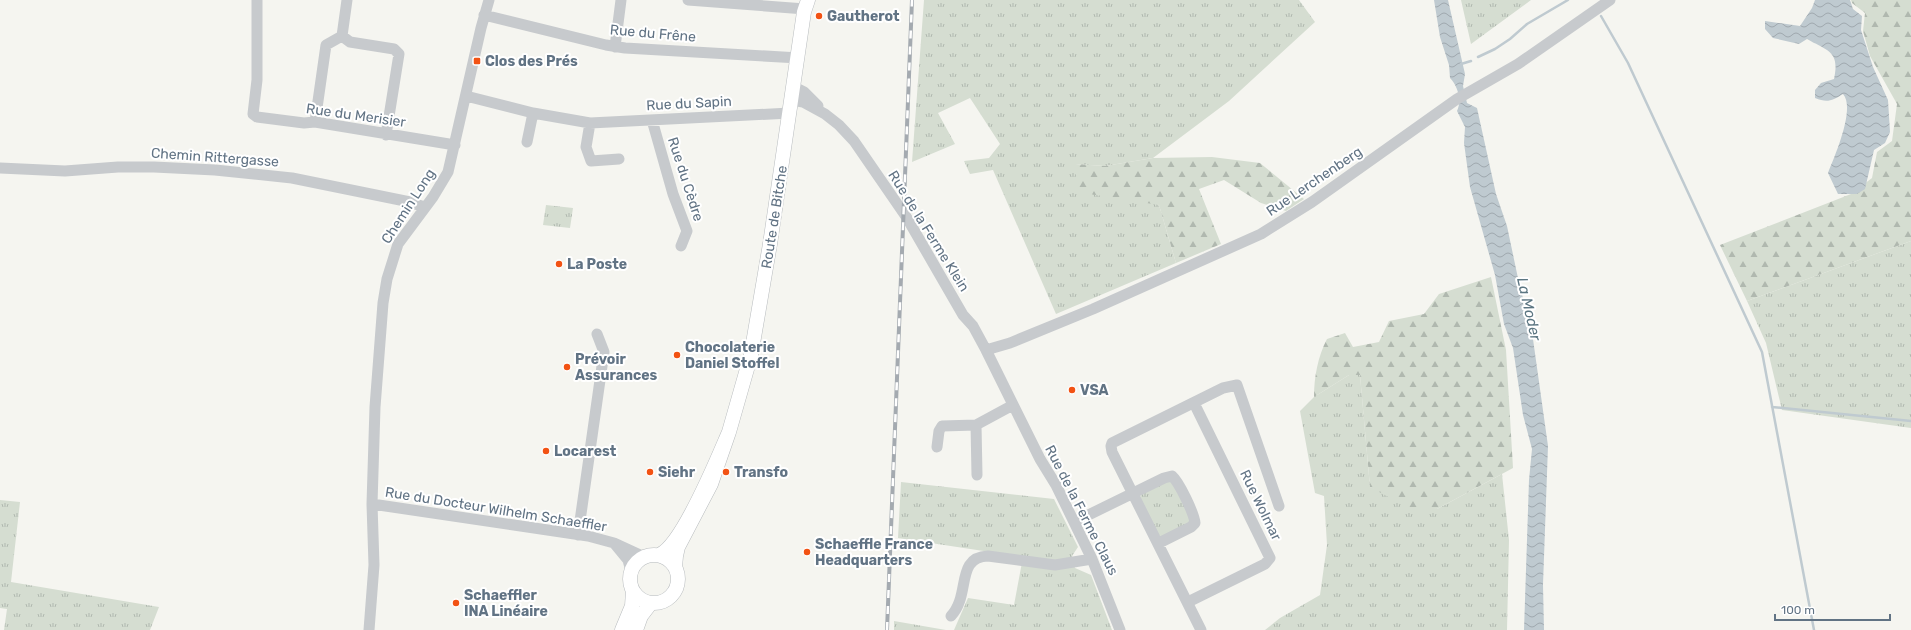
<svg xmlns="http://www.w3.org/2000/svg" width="1911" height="630" viewBox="0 0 1911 630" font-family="Rubik,sans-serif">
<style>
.grass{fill:url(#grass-tufts)}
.forest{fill:url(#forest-firs)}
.water{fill:url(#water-waves)}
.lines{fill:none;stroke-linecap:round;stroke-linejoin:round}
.stream{stroke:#bfcad0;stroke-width:2.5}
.major-casing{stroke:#b7bbbe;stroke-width:15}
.minor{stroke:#c7cacd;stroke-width:11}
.major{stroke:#fff;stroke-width:14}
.rail-casing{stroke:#a4aab0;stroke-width:4}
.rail{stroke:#fff;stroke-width:2.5;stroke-dasharray:8;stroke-linecap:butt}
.poi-dot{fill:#f25213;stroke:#fff;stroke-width:1.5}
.labels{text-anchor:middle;stroke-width:4;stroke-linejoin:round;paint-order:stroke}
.poi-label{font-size:14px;font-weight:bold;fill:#617384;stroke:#fff;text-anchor:start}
.street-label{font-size:14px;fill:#617384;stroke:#fff}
.water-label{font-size:15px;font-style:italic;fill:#5c7682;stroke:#fff}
</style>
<defs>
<pattern id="grass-tufts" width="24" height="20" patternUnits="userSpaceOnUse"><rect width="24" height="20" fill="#d5ddd1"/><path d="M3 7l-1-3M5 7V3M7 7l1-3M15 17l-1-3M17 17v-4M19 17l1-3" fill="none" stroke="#b0b8af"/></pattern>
<pattern id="forest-firs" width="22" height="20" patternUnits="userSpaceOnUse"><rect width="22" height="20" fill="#d5ddd1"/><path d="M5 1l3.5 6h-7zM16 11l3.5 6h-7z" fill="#b0b8af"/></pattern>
<pattern id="water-waves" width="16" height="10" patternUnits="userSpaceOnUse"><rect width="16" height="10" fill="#bfcad0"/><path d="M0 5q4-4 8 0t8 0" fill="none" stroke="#9fa8ae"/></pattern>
</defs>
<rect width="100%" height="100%" fill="#f5f5f0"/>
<!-- grass -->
<path class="grass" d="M924,0H1299L1315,22L1229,101L1153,158L1105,166L1075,164L1159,205L1176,263L1056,314L993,170L970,174L964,161L989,158L1000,144L970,98L938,113L955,144L912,162Z
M1461,0H1531L1471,44Z
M546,205L573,208L570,228L543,225Z
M1911,241V428L1782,410L1766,343L1747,301Z
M1349,375H1360L1370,487L1437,509L1502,474L1509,540L1507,630H1265L1280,618L1320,595L1327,545L1324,496L1315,493L1300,411L1314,397Z
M1168,480L1173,482L1191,518L1189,524L1163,537L1158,535L1140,498L1141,493Z
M901,482L1054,499L1078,547L1072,556L1075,568L1091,575L1112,630H954L968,598L1014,605L1023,557L898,538Z
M0,500L20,502L11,582L159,607L150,630H4L7,609L0,608Z
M894,621L946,630H894Z"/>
<!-- forest -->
<path class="forest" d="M1851,0H1911V241L1747,301L1720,245L1851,194L1872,178L1877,152L1892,141L1897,104L1870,56L1863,31L1865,13L1852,3Z
M1212,157L1260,163L1304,199L1286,211L1261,203L1224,180L1199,189L1221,244L1176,263L1159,205L1077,192L1075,164L1105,166L1153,158Z
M1491,277L1506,350L1513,468L1437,509L1407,507L1370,487L1360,375H1349L1314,397C1314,377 1318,356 1327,339L1345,333L1353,347L1379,342L1389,321L1424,314L1439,294Z"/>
<!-- water -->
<path class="water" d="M1434,0H1448L1465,74L1463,86L1467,103L1477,108L1496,194L1507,226L1519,283L1532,332L1548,446L1543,585L1544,630H1524L1529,480L1532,449L1523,415L1513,348L1504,324L1495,275L1470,187L1464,143L1465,127L1457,111C1462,101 1458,86 1450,78L1449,65L1440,37Z
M1815,0H1850L1853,9L1862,16L1861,30L1873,67L1888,100L1890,132L1885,143L1874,150L1865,189L1857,194H1838L1828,173C1834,158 1856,108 1843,94C1832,101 1827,103 1815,98V90L1821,83L1834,79C1840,51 1828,51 1807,39L1799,44L1773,38L1765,29V21L1800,26L1812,8Z"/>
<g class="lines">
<!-- stream -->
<path class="stream" d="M1601,16L1628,63L1762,352L1814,630
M1478,57L1495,49L1510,39L1527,24L1568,0
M1461,64L1471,61
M1772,407L1911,421"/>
<defs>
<path id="major" d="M729,432L751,355L770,244L804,12L808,0
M630 579a24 24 0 1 1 48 0a24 24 0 1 1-48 0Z
M659,555C683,545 718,457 729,432L711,484L678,547L676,556L675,567
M622,630L632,606L633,591
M636,630L641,616L651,603"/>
</defs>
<!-- major casing -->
<use href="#major" class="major-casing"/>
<!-- minor -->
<path class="minor" d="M257,0V80L253,114L257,117L304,123L315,122L455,145
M688,0L805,9
M484,15L606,45L625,48L799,58
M342,36L350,42L394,49L399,54L386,135
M615,47L621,0
M794,87L804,92L818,106
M466,96L533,113L590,123L790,113
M792,100L803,102L825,114L839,125L854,141L907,218L963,315L973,326L986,350L1040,459L1056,485L1092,559L1120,630
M652,120L673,194L687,231L681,246
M315,122L326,45L342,36L347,0
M590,123L586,147L591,161L619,159
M527,142L533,113
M0,168L65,171L118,167H154L215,170L292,178L410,202L424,207
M986,350L1010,343L1093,309L1261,234L1312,202L1457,99L1518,64L1610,0
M976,425L977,475
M937,447L939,431L942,426L976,425L1013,405
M372,504L588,536L614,543
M1074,522L1164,478L1172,476C1179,482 1194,513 1195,523L1191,527L1159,543
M578,535L604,352L597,334
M631,571L628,560L614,543L640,555L647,556
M1188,602L1265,564L1270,558L1194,403
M951,616C971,595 955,557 988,556L1055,565L1092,559
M369,630L374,565L372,504L375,407L383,303L387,279L398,244L433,197L448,172L481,28L489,0
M1201,630L1112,452L1111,446L1112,443L1223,388L1237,385L1279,506"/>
<!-- major -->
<use href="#major" class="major"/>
<defs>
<path id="rail" d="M887,630L912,0"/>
</defs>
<!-- rail casing -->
<use href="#rail" class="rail-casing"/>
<!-- rail -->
<use href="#rail" class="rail"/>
</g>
<!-- markers -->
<g class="poi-dot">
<circle cx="819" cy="16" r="4"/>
<rect x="473" y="57" width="8" height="8" rx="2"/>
<circle cx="559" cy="264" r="4"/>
<circle cx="677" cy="355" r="4"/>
<circle cx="567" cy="367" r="4"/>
<circle cx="1072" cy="390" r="4"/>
<circle cx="546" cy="451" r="4"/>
<circle cx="650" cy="472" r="4"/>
<circle cx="726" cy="472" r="4"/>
<circle cx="807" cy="552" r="4"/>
<circle cx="456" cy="603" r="4"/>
</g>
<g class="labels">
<!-- poi labels -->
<g class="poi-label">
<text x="827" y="21">Gautherot</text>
<text x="485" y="66">Clos des Prés</text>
<text x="567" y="269">La Poste</text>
<text x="685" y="352">Chocolaterie<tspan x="685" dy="16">Daniel Stoffel</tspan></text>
<text x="575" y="364">Prévoir<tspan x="575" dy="16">Assurances</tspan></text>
<text x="1080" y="395">VSA</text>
<text x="554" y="456">Locarest</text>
<text x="658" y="477">Siehr</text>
<text x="734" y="477">Transfo</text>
<text x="815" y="549">Schaeffle France<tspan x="815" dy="16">Headquarters</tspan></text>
<text x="464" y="600">Schaeffler<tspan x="464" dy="16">INA Linéaire</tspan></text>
</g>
<!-- street labels -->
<g class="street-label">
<text transform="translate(653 33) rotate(5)" y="5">Rue du Frêne</text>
<text transform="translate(689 103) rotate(-3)" y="5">Rue du Sapin</text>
<text transform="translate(356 115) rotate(8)" y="5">Rue du Merisier</text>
<text transform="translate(215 157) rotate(4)" y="5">Chemin Rittergasse</text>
<text transform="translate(686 179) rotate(72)" y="5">Rue du Cèdre</text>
<text transform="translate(1314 181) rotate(-34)" y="5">Rue Lerchenberg</text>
<text transform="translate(408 206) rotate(-57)" y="5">Chemin Long</text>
<text transform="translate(774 217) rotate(-81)" y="5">Route de Bitche</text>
<text transform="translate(929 231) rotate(58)" y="5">Rue de la Ferme Klein</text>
<text transform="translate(1261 505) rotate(64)" y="5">Rue Wolmar</text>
<text transform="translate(496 509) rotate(9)" y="5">Rue du Docteur Wilhelm Schaeffler</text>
<text transform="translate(1082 510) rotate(63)" y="5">Rue de la Ferme Claus</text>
</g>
<!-- water labels -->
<g class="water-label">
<text transform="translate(1529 309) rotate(77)" y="5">La Moder</text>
</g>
</g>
<!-- scale -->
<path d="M1775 614v6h115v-6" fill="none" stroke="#617384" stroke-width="2"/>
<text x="1781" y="614" font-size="12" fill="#617384" stroke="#ffffff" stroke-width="3" paint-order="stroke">100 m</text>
</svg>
